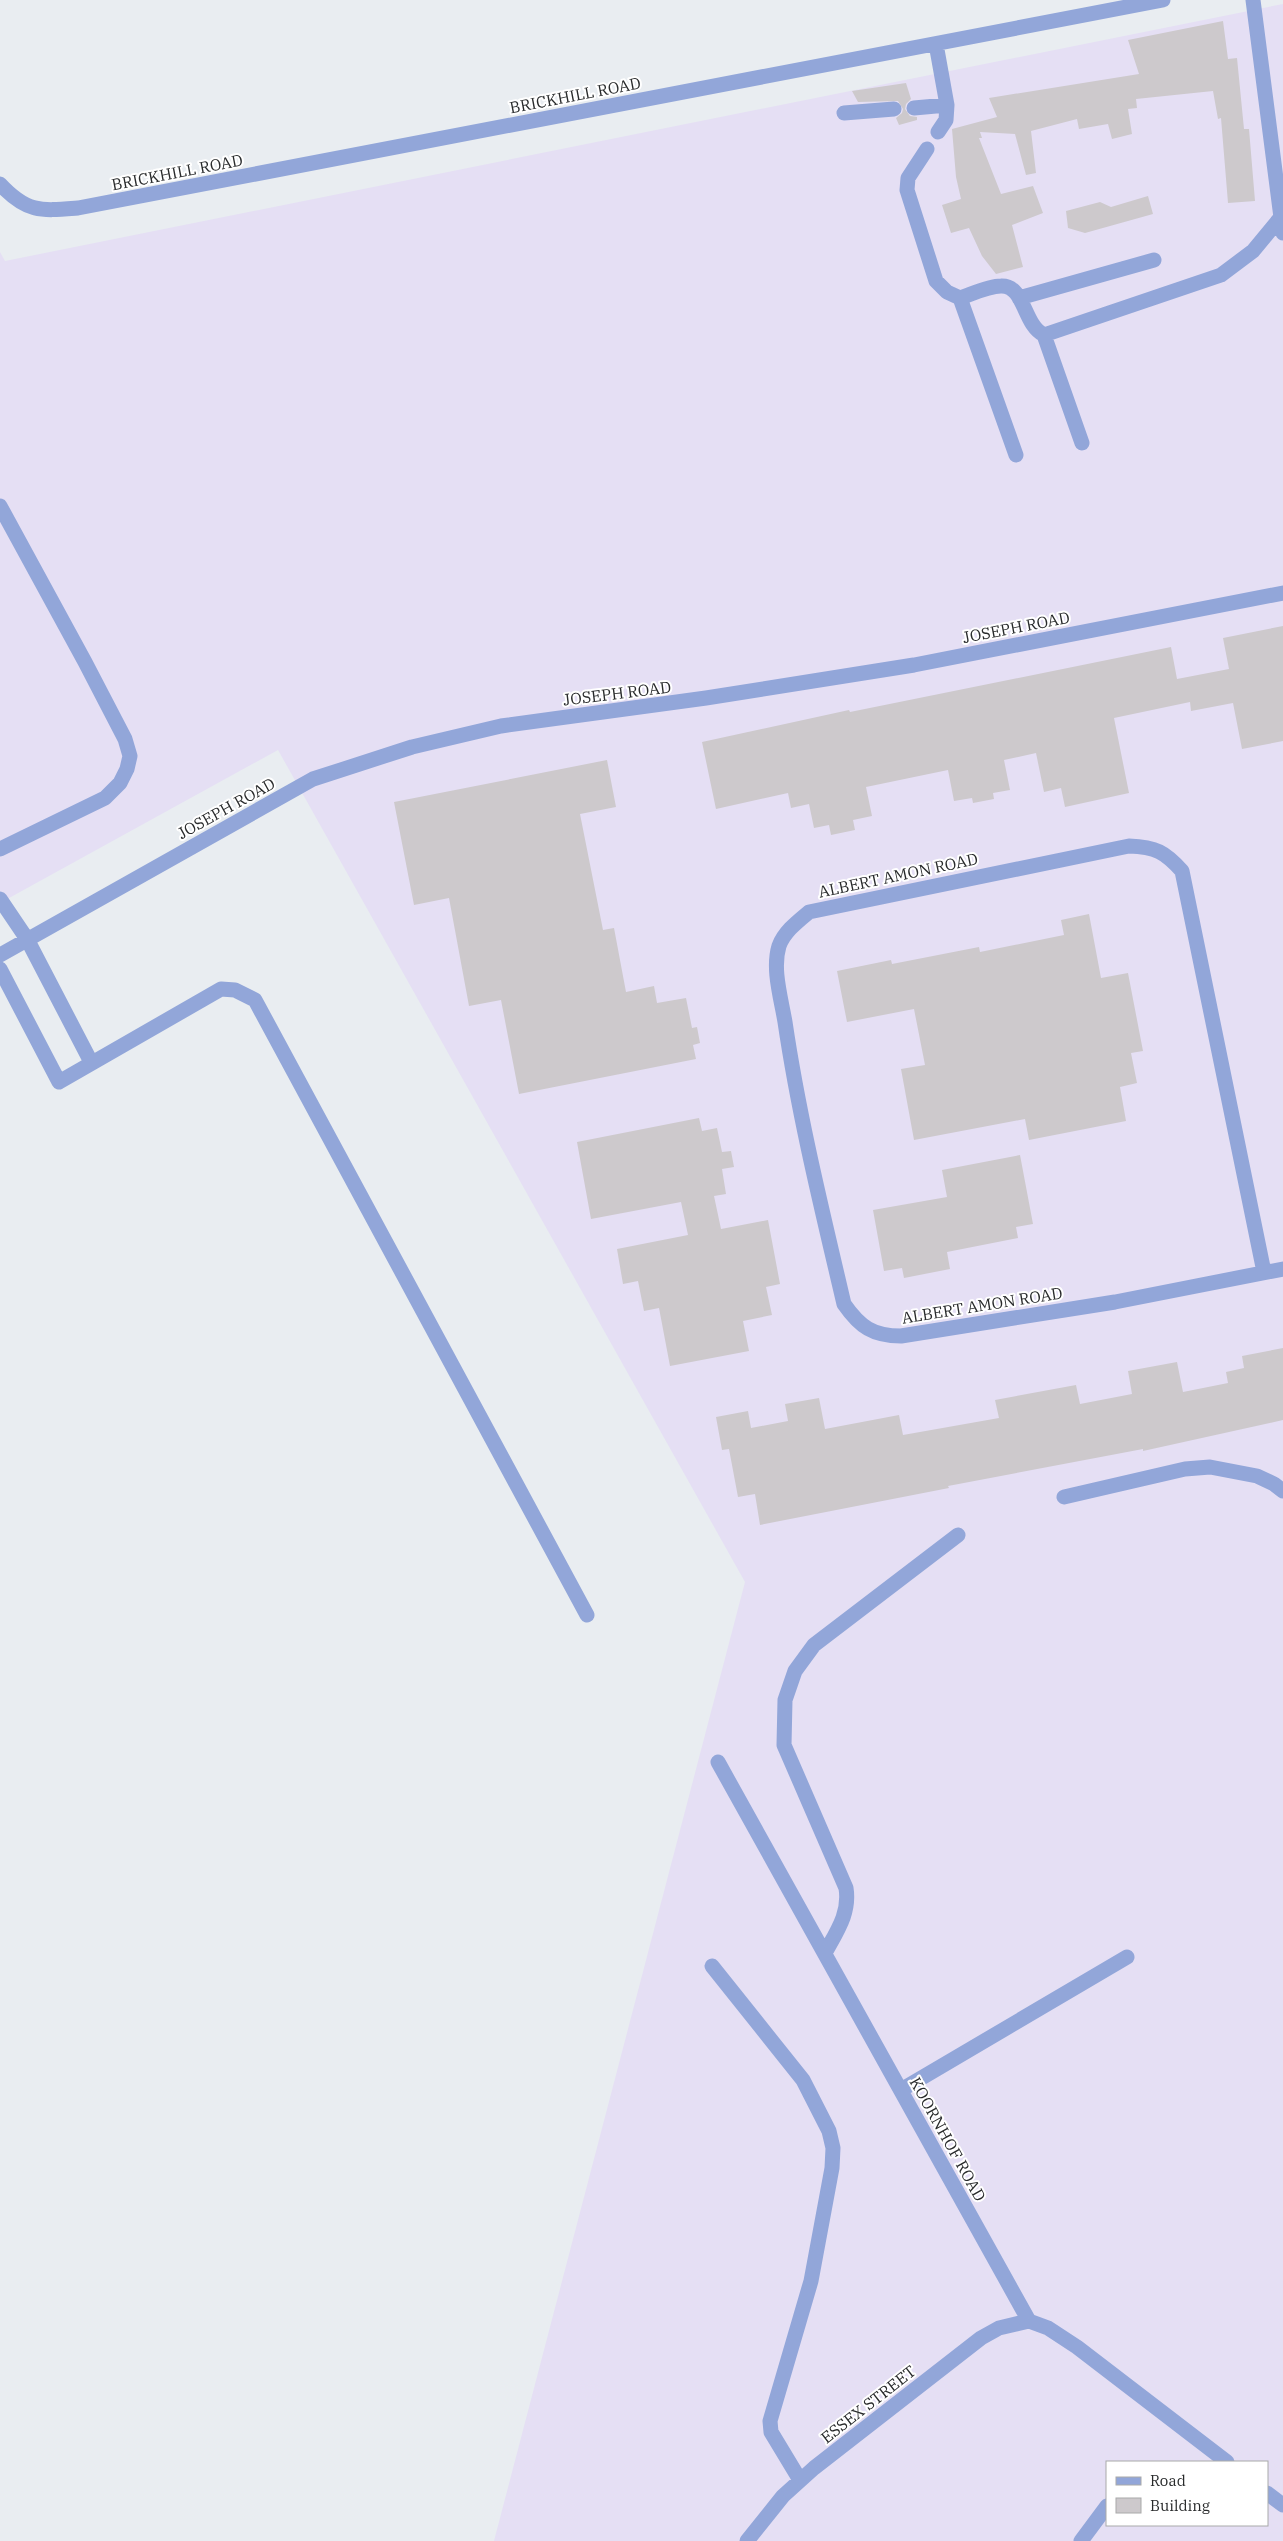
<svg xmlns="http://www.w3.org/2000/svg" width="1283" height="2541" viewBox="0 0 1283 2541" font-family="'IBM Plex Serif',serif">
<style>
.industrial{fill:#e5dff4;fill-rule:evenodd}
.building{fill:#cdc9cc}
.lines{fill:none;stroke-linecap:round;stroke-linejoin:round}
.minor{stroke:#92a6d9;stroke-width:15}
.labels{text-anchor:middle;stroke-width:4;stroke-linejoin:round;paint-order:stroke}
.street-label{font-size:16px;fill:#282a2b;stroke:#fff}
</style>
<rect width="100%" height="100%" fill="#e9edf1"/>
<!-- industrial -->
<path class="industrial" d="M1283,4V2541H494L745,1582L278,750L0,903V252L5,261ZM1107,2462H1267V2525H1107Z"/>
<!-- building -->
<path class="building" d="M1223,21L1228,59L1237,58L1244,129H1249L1255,201L1228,203L1221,118L1218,119L1213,91L1136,99L1137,108L1128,109L1132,134L1112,139L1108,124L1079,129L1077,119L1031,131L1036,173L1026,175L1015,134L980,132L982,138H979L1001,194L1033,186L1043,213L1012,225L1023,267L996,274L982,256L969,228L951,233L942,205L961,199L956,177L952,129L997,117L989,98L1139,74L1128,40Z
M906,83L911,99L906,104L905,109L910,116L917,117V120L899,125L896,118L902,113L903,109L898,101L858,102L852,91Z
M1148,196L1153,214L1085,233L1068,228L1066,211L1100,202L1111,207Z
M1283,626V741L1242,749L1233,703L1191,711L1190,702L1114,718L1129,793L1065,807L1061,788L1044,792L1036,753L1004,760L1010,790L993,793L994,799L973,803L972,798L954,801L948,770L866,787L872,816L853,820L855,830L831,835L829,825L814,828L809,804L791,808L788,793L716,809L702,742L849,710L850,712L1171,647L1177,679L1229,669L1223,638Z
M607,760L616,807L580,814L603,930L614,928L626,992L654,986L657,1003L686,998L692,1028L697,1027L700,1043L693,1045L696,1059L519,1094L501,1000L469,1006L449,898L414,905L394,802Z
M1089,914L1101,978L1128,973L1143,1051L1131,1053L1137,1083L1120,1087L1126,1121L1029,1140L1025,1119L914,1140L901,1069L925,1065L914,1009L847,1022L837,971L891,960L892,964L979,947L980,952L1064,935L1061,920Z
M699,1118L702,1131L717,1128L722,1152L731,1151L734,1167L722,1169L726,1194L714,1196L721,1229L768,1220L780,1284L766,1287L772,1315L743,1321L749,1351L670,1366L659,1308L644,1311L638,1281L623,1284L617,1249L688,1235L681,1202L591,1219L577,1142Z
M1020,1155L1033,1224L1016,1227L1018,1238L947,1252L950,1269L904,1278L902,1268L884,1271L873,1210L947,1197L942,1170Z
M1283,1348V1420L1143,1451V1449L948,1486L949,1488L760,1525L755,1494L738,1497L729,1449L722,1450L716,1417L748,1411L751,1428L788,1421L785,1404L819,1398L825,1429L899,1415L903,1435L999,1418L995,1400L1076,1385L1080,1404L1132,1394L1128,1371L1177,1362L1183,1392L1228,1383L1226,1372L1244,1368L1242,1356Z"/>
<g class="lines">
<!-- minor -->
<path class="minor" d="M1253,0L1283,233
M936,44L947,105L946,120L938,132
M914,108L947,105
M844,113L894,109
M927,149L908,178L907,190L936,281L947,292L960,298C972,294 988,286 1001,286C1025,285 1023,325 1044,335L1221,275L1253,251L1281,217
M0,184C27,213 41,211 78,208L1163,0
M960,298L1016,455
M1019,298L1154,260
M1044,335L1082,443
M0,506L85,662L125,739L130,756L127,769L120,783L105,798L0,849
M0,899L27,939L91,1062
M0,955L313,779L412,747L501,726L706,698L914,665L1283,593
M0,969L59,1082L221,989L235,990L255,1000L587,1615
M1264,1272L1182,871C1165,852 1156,847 1129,846L809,912C797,922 784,932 779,946C772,969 781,998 785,1022C799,1117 822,1210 844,1304C860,1327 873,1336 901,1336L1115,1302L1283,1269
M1064,1497L1185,1469L1210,1467L1257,1476L1274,1484L1283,1491
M718,1762L1029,2321L1048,2328L1077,2347L1227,2462
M825,1953C837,1931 850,1913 846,1888L784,1745L785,1700L795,1671L814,1645L958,1535
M712,1966L803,2080L829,2131L833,2148L832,2168L811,2281L770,2421L771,2432L800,2480
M901,2090L1127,1957
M1267,2493L1283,2505
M747,2541L783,2496L814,2468L981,2338L999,2328L1029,2321
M1081,2541L1107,2506"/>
</g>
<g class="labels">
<!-- street labels -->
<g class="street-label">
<text transform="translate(575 95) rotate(-11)" y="6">BRICKHILL ROAD</text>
<text transform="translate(177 172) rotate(-11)" y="6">BRICKHILL ROAD</text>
<text transform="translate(1016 627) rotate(-11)" y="6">JOSEPH ROAD</text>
<text transform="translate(617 693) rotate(-7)" y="6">JOSEPH ROAD</text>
<text transform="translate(226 808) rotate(-29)" y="6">JOSEPH ROAD</text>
<text transform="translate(898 875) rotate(-12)" y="6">ALBERT AMON ROAD</text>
<text transform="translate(982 1305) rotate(-9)" y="6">ALBERT AMON ROAD</text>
<text transform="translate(948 2139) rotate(61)" y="6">KOORNHOF ROAD</text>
<text transform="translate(868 2404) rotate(-38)" y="6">ESSEX STREET</text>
</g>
</g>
<!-- legend -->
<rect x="1106" y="2461" width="162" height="65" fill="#ffffff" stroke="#a9aaaa"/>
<rect x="1116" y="2477" width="25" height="8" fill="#92a6d9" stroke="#a9aaaa"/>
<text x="1150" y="2486" font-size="15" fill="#282a2b">Road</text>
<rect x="1116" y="2498" width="25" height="15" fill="#cdc9cc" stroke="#a9aaaa"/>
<text x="1150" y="2511" font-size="15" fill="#282a2b">Building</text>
</svg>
